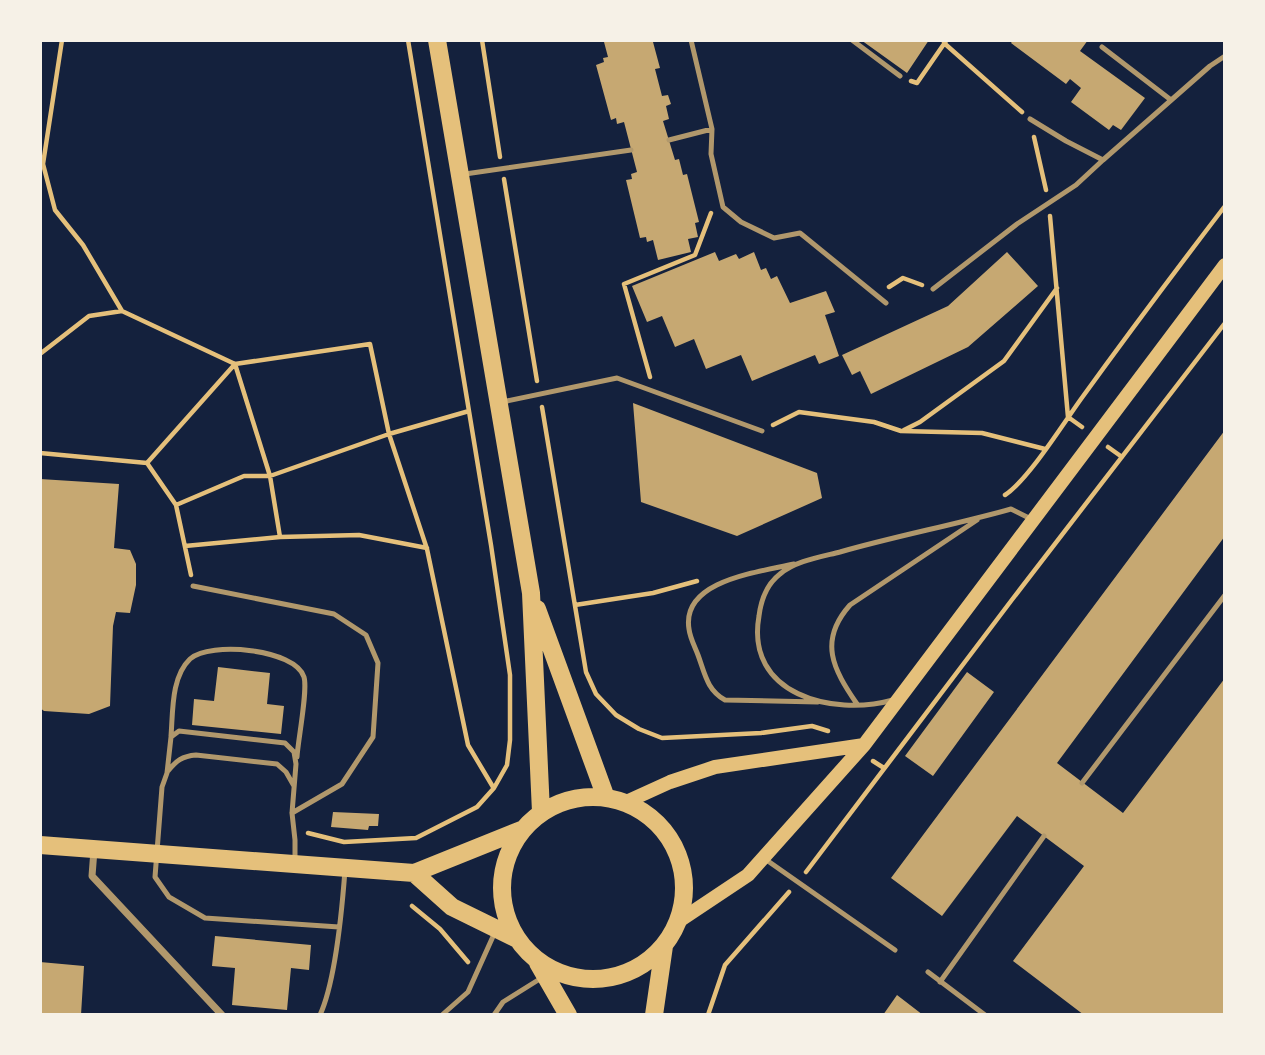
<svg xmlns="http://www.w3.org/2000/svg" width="1265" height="1055" viewBox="0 0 1265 1055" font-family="Commissioner,sans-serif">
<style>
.building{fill:#c6a872}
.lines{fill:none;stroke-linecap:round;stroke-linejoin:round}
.path{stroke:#e5c07b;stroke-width:4.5}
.service{stroke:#b1986c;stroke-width:5}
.minor{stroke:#b1986c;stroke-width:7}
.secondary{stroke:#e5c07b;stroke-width:14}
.primary{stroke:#e5c07b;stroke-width:18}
</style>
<rect width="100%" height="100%" fill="#14213d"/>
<!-- building -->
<path class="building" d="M613,40L653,42L660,68L655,69L662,96L668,95L671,104L666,106L669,119L663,121L675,160L679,159L683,175L687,174L699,222L695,223L698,237L688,239L691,252L658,260L653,240L647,242L646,237L640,238L626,180L632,179L631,174L637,172L624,122L617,124L616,118L611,120L596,65L604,62L603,58L608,57L604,42Z
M861,40H929L907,73Z
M1013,40H1088L1080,51L1145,98L1121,130L1113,125L1109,130L1071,102L1081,88L1070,79L1066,84L1011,43Z
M715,252L719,261L736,254L739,259L754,252L761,270L766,268L771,279L777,276L790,303L826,291L835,312L825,315L839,356L819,364L815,355L752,381L741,355L706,369L694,339L675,347L662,316L647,322L632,286Z
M1007,252L1038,286L968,347L871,394L860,371L852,375L842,355L948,306Z
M633,403L817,473L822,498L737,536L641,502Z
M1225,430V536L1057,763L1123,813L1225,678V1015H1084L1013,961L1084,866L1017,816L942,916L891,878Z
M40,479L119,484L114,548L130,550L136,564V585L130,613L116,612L113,626L110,706L89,714L44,711L40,708Z
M218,667L270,673L267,704L284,706L281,734L192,725L194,699L214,701Z
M967,672L994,692L933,776L905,756Z
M333,812L379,814L378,826H369L368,830L331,827Z
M215,936L311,945L309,970L291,968L287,1010L232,1005L235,968L212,966Z
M40,962L84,966L81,1015H40Z
M897,995L923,1015H883Z"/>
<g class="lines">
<!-- path -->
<path class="path" d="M62,40L43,164L55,210L83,245L122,311
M482,40L500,157
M944,43L1022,112
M911,81L917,83L946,41
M1034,137L1046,190
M504,179L537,381
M1050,216L1068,417L1082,427
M889,287L903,278L922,285
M40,354L89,316L122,311L235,364L370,344L389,434L427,549L468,745L493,787
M650,377L624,284L695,255L711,213
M542,407L586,672L596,694L616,715L639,729L662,738L761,733L812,726L828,731
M773,425L799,412L874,422L901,431L982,433L1045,449
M904,430L920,422L1004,361L1057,288
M1108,447L1122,457
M40,453L147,463L176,505L191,575
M147,463L235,364L270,476L280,537
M1005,495C1028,480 1063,424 1081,399C1128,334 1176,270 1225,206
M176,505L244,476H270L389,434L469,411
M185,546L280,537L359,535L427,548
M575,605L653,593L697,581
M873,761L884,768
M308,833L344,842L416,838L477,807L494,788L507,765L510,740V675L491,545L408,40
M806,872L1011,601L1225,323
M412,906L440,929L468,962
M708,1015L725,965L789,892"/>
<!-- service -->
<path class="service" d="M691,40L712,129L711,154L723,207L741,222L774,238L800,233L886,303
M852,40L900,76
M1102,47L1171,100
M669,140L712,129
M1103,160L1210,66L1225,56
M465,174L631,150
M933,289L1017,224L1076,185L1103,160L1066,141L1030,119
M502,402L617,378L762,431
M794,564C760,572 681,580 689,629C690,638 695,647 698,655C705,674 707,690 725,700L818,702
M193,586L334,614L366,635L378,663L373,737L342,784L292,813
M893,700C832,717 745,694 759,616C761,600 767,584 780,574C795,561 820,557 840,552C896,536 954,525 1011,509L1031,519
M857,704C833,669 818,641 850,605L977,520
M171,736C173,712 171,677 190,659C210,641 295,649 304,677C308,690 298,740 297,757
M168,771C176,761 182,756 196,755L277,764L286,772L294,786
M1082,783L1225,595
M765,859L895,950
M295,862V840L292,813L296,764L294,752L285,743L179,731L171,737L167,773L162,787L155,877L169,897L205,918L339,927
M928,972L985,1015
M940,982L1044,836
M320,1015C336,980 342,910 345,870
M442,1015L468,992L495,932
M494,1015L503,1002L543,977"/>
<!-- minor -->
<path class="minor" d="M94,850L92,876L222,1015"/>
<!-- secondary -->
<path class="secondary" d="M626,802L670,782L715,767L864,745
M679,921L748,875L864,745L1225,265"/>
<!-- primary -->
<path class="primary" d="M437,40L531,593L541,812
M537,609L605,795
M502 888a91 91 0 1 1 182 0a91 91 0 1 1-182 0Z
M40,845L414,873L521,830
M414,873L452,907L517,939
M538,963L568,1015
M654,1015L664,946"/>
</g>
<!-- border -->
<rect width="1265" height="1055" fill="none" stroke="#f6f1e7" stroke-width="84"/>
</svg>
